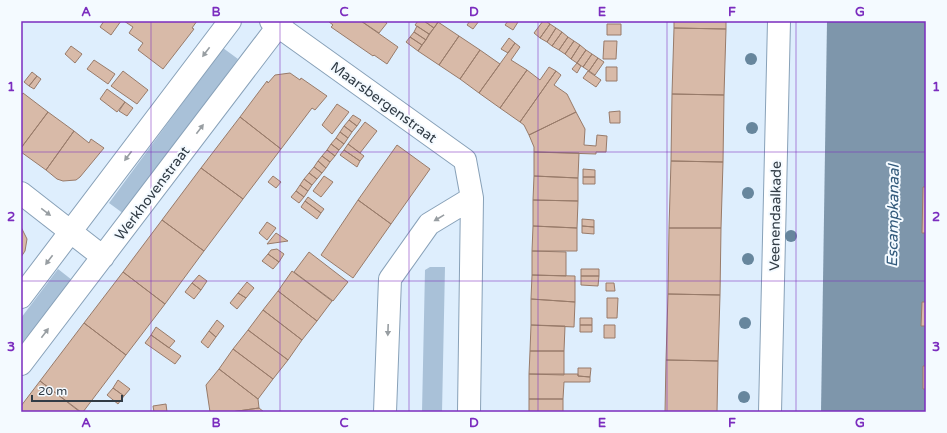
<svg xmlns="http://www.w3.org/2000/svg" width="947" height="433" viewBox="0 0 947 433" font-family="'Varela Round',sans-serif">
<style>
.green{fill:#a9c1d8}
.water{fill:#7e96ab}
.building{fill:#d8baa8;stroke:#987b6a}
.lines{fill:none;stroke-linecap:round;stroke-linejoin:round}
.minor-casing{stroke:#88a1b8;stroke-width:24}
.minor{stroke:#fff;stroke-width:22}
.tree{fill:#67869d}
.oneway{fill:#989ea2}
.grid{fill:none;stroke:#7b2cbf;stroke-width:1;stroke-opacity:0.55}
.labels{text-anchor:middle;stroke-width:4;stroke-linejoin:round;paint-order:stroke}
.street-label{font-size:14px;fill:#313c46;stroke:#f4faff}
.water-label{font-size:15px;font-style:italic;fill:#31597b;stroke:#f4faff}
.neatline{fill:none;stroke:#7b2cbf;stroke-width:1.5}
.grid-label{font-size:13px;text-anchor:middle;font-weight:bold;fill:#7b2cbf}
</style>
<rect width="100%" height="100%" fill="#deeefd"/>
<!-- green -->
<path class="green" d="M223,48L238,59L124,214L109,203Z
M430,267H445L442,412H422L425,270Z
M58,269L72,280L21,348V318Z"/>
<!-- water -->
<path class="water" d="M827,21H926V412H821Z"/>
<!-- building -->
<path class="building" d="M104,21H121L111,35L100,27Z
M124,21H197L192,28L194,29L163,69L138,50L143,43L129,33L133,27Z
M328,21H361L398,47L387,64L374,55L373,56L331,27L333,25Z
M361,21H384L387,23L379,33Z
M418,21H424L434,28L429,34L415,25Z
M424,21H439L434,28Z
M470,21H479L473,29L467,25Z
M508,21H517L518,22L513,30L505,25Z
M543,21H546L550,24L540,38L534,33Z
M674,21H726V29L674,28Z
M438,22L459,36L439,65L418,51Z
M550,24L556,28L547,42L540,38Z
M607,24H621V35H607Z
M417,26L429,34L426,40L414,32Z
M556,28L562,32L552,46L547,42Z
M674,28L726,29L724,95L672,94Z
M414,32L426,40L422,45L410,37Z
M562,32L568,37L559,50L552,46Z
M459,36L480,50L460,79L439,65Z
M410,37L422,45L418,51L406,42Z
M568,37L574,41L565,54L559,50Z
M509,38L515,43L508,53L501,49Z
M574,41L580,45L571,59L565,54Z
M604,41H617L616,59H603Z
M515,43L520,47L511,60L527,70L500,108L479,93Z
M580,45L586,50L577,63L571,59Z
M71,46L82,54L75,63L65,54Z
M480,50L500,64L479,93L460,79Z
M586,50L592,54L583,67L577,63Z
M592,54L598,58L589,71L583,67Z
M598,58L604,62L595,75L589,71Z
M94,60L115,74L108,84L87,69Z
M577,63L581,66L577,73L572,69Z
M549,67L556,71L520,122L500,108L527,70L540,80Z
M606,67H617V81H606Z
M123,71L148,90L137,104L111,86Z
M556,71L561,75L554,85L567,94L576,112L529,135L524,125L520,122Z
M588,71L601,80L596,87L583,78Z
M32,72L37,76L29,86L24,82Z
M290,73L300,80L301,78L327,96L315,110L312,108L281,149L240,117L267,81L268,83L275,75Z
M37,76L41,79L34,89L29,86Z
M107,89L125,102L117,112L100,99Z
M23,93L48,112L21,148V96Z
M672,94L724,95L723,162L671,161Z
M125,102L133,108L127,116L119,111Z
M337,104L349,112L332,134L322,125Z
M620,111V123H610L609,112Z
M48,112L74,131L46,170L21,152V148Z
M576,112L585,129L584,145L596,146L597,135L607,136L606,152H596V154L534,152V147L529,135Z
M353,115L361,120L357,126L349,120Z
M240,117L281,149L243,199L201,168Z
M349,120L357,126L352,132L344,126Z
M365,122L377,131L360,153L348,144Z
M344,126L352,132L348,138L340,132Z
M74,131L89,143L91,139L104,148L80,177L76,180L63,181L57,179L46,170Z
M340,132L348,138L344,144L336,138Z
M336,138L344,144L339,150L331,144Z
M331,144L339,150L335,156L327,150Z
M348,144L364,156L360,161L344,150Z
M397,145L430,169L391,224L358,200Z
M327,150L335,156L330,162L322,156Z
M344,150L360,161L357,167L340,155Z
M534,152L579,153L578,178L534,176Z
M322,156L330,162L326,168L318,161Z
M318,161L326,168L322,173L314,167Z
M671,161L723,162L721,228H669Z
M314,167L322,173L317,179L309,173Z
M201,168L243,199L204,251L162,220Z
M583,169L595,170V177H583Z
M309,173L317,179L312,185L304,179Z
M273,176L281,182L276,188L268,182Z
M324,176L333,182L321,197L313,191Z
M534,176L578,178V201L533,200Z
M583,177H595V184H583Z
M304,179L312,185L308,191L300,185Z
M300,185L308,191L304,197L296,191Z
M923,187H926V233H922Z
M296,191L304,197L299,203L291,197Z
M308,197L324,209L321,213L305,201Z
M358,200L391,224L353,278L321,255Z
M533,200L578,201L577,228L533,226Z
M305,201L321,213L317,219L301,207Z
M582,219L594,220V227L582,226Z
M162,220L204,251L165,304L123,272Z
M267,222L276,228L267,240L259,233Z
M533,226L577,228V251H532Z
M582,226L594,227V234L582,233Z
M21,227L27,239L25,251L21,257Z
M669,228H721L720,295L668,294Z
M276,233L288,241L267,244Z
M277,249L284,254L279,262L268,254L271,250Z
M532,251L566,252V276L532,275Z
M309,252L348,282L333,301L294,272Z
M268,254L279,262L273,269L262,261Z
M581,269H599V276H581Z
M292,271L332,301L317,321L278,291Z
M123,272L165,304L126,355L84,323Z
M199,275L207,281L201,290L192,283Z
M532,275L575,276V302L531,299Z
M581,276H599L598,286L581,285Z
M247,282L254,288L246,298L238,293Z
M192,283L201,290L194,299L185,292Z
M606,283H614L615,291H606Z
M278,291L317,321L302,340L263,310Z
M238,293L246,298L237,309L230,303Z
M668,294L720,295L718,361L666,360Z
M607,298H618L617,318H607Z
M531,299L575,302L574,327L531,325Z
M922,302H926V326H921Z
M263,310L302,340L288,360L248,330Z
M580,318H592V325H580Z
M217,320L224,326L216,337L209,331Z
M84,323L126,355L83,412H81L40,381Z
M531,325L565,326L564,351H530Z
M580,325H592V332H580Z
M604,325H615V338H604Z
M156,327L175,341L169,348L151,335Z
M248,330L288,360L273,379L233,349Z
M209,331L216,337L208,348L201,342Z
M151,335L181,356L175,364L145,343Z
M233,349L273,379L258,399L219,369Z
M530,351H564V375L529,374Z
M666,360L718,361L717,412H665Z
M923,366H926V389H923Z
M578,368H591L590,377L578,376Z
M219,369L258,399L259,408L231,412H210L206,385Z
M529,374H578V376L590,377V382H564L563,399H529Z
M118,380L130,389L124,396L113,388Z
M40,381L80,412H62L61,411L60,412H21V406Z
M113,388L124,396L118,404L107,395Z
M529,399H563V412H529Z
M166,404L167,412H154L153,406Z
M259,408L264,412H231Z"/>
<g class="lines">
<defs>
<path id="minor" d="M271,21L465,160L472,198L469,412
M21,193L103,257
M21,297L230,21
M21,364L282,21
M385,412L390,279L429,224L472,198
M770,412L779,21"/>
</defs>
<!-- minor casing -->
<use href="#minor" class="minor-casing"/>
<!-- minor -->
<use href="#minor" class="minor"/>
</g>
<!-- trees -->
<g class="tree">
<circle cx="751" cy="59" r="6"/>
<circle cx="752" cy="128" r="6"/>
<circle cx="748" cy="193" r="6"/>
<circle cx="791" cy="236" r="6"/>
<circle cx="748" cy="259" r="6"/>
<circle cx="745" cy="323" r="6"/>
<circle cx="744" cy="397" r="6"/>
</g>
<!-- one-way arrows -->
<defs><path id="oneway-solid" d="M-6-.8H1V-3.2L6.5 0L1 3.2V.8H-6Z"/></defs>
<g class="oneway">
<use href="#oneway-solid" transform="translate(206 52) rotate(127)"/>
<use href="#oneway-solid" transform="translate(200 129) rotate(-53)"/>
<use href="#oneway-solid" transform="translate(128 156) rotate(127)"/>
<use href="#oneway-solid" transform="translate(46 212) rotate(37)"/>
<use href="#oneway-solid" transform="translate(439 218) rotate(149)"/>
<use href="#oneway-solid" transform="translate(49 260) rotate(127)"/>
<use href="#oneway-solid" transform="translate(388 330) rotate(92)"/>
<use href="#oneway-solid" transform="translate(45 333) rotate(-53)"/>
</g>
<!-- grid -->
<path class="grid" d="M151,21V412M280,21V412M409,21V412M538,21V412M667,21V412M796,21V412M21,152H926M21,281H926"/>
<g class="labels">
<!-- street labels -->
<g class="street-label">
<text transform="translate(384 102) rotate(36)" y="5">Maarsbergenstraat</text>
<text transform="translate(152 193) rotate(-53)" y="5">Werkhovenstraat</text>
<text transform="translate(775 216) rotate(-89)" y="5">Veenendaalkade</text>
</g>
<!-- water labels -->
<g class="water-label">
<text transform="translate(893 216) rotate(-89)" y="5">Escampkanaal</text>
</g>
</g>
<!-- border -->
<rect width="947" height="433" fill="none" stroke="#f4faff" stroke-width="44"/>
<!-- scale -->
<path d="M32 395v6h90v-6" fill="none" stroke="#313c46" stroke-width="2"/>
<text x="38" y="395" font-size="12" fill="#313c46" stroke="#f4faff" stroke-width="3" paint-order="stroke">20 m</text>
<rect x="22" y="22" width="903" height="389" class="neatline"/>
<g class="grid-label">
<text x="86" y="16">A</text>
<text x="216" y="16">B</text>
<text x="344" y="16">C</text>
<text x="474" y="16">D</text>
<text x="602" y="16">E</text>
<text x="732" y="16">F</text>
<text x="860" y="16">G</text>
<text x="11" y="91">1</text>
<text x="936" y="91">1</text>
<text x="11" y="221">2</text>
<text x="936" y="221">2</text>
<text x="11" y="351">3</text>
<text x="936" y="351">3</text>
<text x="86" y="427">A</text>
<text x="216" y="427">B</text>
<text x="344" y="427">C</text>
<text x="474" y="427">D</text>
<text x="602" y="427">E</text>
<text x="732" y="427">F</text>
<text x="860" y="427">G</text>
</g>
</svg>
